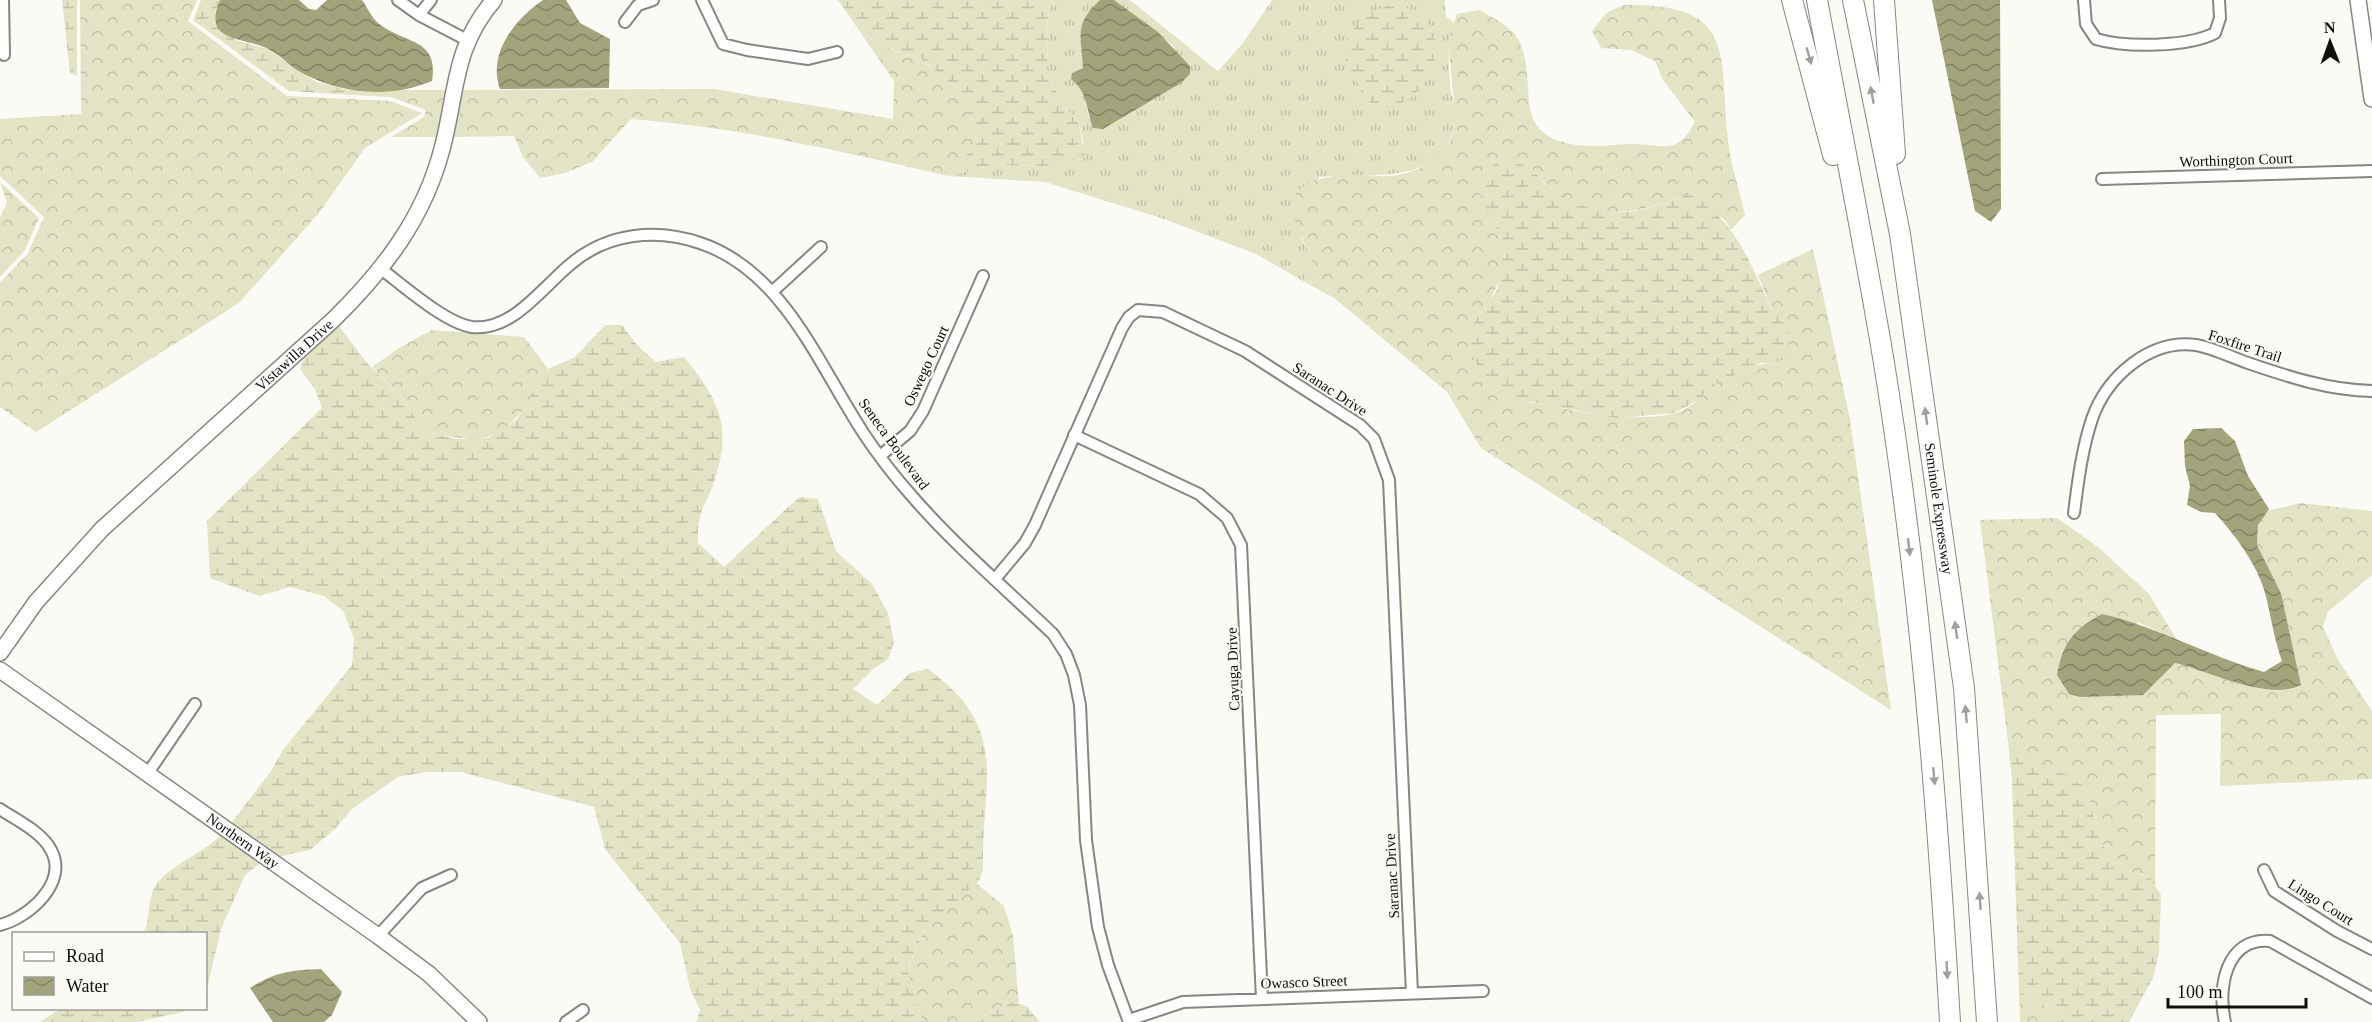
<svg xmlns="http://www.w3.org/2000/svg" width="2372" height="1022" viewBox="0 0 2372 1022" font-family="'Times New Roman',serif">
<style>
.grass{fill:url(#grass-tufts)}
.forest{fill:url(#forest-crowns)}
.wetland{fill:url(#wetland-marsh)}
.water{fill:url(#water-waves)}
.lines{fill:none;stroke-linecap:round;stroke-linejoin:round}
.street-casing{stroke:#868782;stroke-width:14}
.secondary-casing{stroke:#868782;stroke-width:18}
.highway-casing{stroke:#868782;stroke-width:22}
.street{stroke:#fff;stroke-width:10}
.secondary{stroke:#fff;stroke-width:15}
.highway{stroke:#fff;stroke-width:20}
.oneway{fill:#9f9f9e}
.labels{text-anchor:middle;stroke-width:4.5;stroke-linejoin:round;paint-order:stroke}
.street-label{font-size:15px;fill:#0f0f0d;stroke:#fbfbf6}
</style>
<defs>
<pattern id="grass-tufts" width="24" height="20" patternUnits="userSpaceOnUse" patternTransform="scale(1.5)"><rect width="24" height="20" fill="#e3e4c6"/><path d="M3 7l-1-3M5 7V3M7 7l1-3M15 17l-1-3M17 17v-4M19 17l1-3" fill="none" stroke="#c2c2a9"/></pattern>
<pattern id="forest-crowns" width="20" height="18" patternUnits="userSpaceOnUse" patternTransform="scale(1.5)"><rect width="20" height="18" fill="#e3e4c6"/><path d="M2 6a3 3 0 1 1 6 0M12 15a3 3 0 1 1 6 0" fill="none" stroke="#c2c2a9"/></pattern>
<pattern id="wetland-marsh" width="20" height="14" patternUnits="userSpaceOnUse" patternTransform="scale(1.5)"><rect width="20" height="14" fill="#e3e4c6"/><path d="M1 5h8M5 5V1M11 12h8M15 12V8" fill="none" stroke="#c2c2a9"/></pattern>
<pattern id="water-waves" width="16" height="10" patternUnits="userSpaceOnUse" patternTransform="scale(1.5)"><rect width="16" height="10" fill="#a3a47c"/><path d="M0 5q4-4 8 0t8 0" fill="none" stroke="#838464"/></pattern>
</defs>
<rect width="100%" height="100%" fill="#fbfbf6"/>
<!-- grass -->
<path class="grass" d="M1053,0H1100C1075,24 1081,36 1083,68L1072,73L1086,99L1088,116L1103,129L1137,107L1175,47L1114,0H1130L1218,71L1243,43L1272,0H1445L1446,16L1454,23C1447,43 1448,70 1451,91C1452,97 1455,103 1455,109C1457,189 1373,172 1319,177L1301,239L1313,258L1303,281L1256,254L1161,218L1045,182L948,176L994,165L1046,166L1084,144L1078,119L1066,109L1047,75L1048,15Z"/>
<!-- forest -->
<path class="forest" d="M80,0H197L188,21L287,96L390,101L422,113L365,148L319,213L239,303L36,432L0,407V283L28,253L44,217L0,176V119L81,114Z
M1623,5C1737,3 1719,51 1728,139C1730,166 1740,189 1745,215L1731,230L1726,221L1690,193C1631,218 1580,225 1533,171L1480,193C1487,207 1499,224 1502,240C1509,275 1490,303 1469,329L1530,403C1546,402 1560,408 1576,411C1607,417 1642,420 1673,414C1691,410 1704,393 1718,382C1734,371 1755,364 1775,363L1787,330L1770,306L1758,275L1813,249L1850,419L1891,710L1481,448L1447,392L1334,298L1303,281L1313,258C1283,210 1280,178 1348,175C1361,174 1376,177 1389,176C1413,174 1434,164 1448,145C1463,122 1446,65 1450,36C1451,29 1455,21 1457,14L1480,10C1494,19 1512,26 1519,41C1540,84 1507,136 1578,145C1597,148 1615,144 1633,144C1666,145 1677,155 1695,122L1663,80L1655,61L1631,50L1601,48L1592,31L1606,13Z
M858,29L870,39L900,53L921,59L972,102L970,129L978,142L948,176C841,151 741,128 631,119L592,162L565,173L540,178L523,157L514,136L450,137L457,90L714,89L893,119L894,81Z
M348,90H448L440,137H391L424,117L426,110L391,97L351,95Z
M0,182L39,218L25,250L0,277V217L7,202Z
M432,330L524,337L548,369C541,376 538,388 532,397C499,446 476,443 423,431L406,402L372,367L399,348Z
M2300,503L2372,511V575L2328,612L2323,626L2338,660L2372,711V779L2220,786L2221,714L2156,715L2155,886L2149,876L2126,871L2108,859L2084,786L2008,742L1980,520L2057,518L2098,547L2149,594L2177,640L2137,622L2160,677L2175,663C2207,670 2272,703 2301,685L2281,593L2257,545L2258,525L2267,511Z
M976,883L1004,906L1013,935L1019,1004L1012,1002L969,1022H923L907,971L923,932Z
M2019,994L2053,1008L2054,1022H2020Z"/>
<!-- wetland -->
<path class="wetland" d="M62,0H77V76L70,73Z
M201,0H220L215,12L235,40L271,50L296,70L317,82L348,90L351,95L289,91L193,20Z
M838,0H1053L1048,15L1047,75L1066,109L1078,119L1085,157L1046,166L994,165L948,176L978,142L970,129L972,102L921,59L900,53L870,39L858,29Z
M1387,6C1408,6 1423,9 1432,30C1452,76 1393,128 1365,98C1361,93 1359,86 1357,81C1346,63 1346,66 1344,43L1363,16Z
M1498,160C1510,161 1524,163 1534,171C1538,175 1541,181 1546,185C1598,223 1634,217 1690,193C1734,220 1749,259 1769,304C1773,313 1784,320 1787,330C1790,336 1788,347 1788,353L1775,363H1761L1719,382L1696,401L1675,413L1616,418L1501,396L1479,369L1467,342L1469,329L1497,290L1502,262V239L1480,193L1485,174Z
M605,325H622L637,345L656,362L684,357C719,400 733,426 714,482C704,511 697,510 698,543L724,567L799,497L818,499L836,551L872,584L888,613L894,642L888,659L872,670L853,689L877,705L910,673L928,669C1012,730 981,781 983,869L979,881L923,932L907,970L923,1022H696L700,1010L690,989L680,943L605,849L594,807L461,772H426L398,777L351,810L335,829L310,850L273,858L229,826L271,771L283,750L352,665L354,638L343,611L324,596L290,587L259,596L210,578L207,521L322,408L315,389L300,369C307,348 320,335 339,326L367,363L406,402L423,431L457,439L488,438L517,419L546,370L575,357Z
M2008,742L2084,786L2108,859L2126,871L2149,876L2161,895L2159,953L2153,978L2129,1022H2054L2053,1008L2019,994L2012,781Z
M222,834L262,862L245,875L221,929L206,993V934H142C152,921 146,899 156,885C170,864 205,853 222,834Z
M1012,1002L1027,1006L1040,1022H969Z
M60,1009V1008L187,1009L183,1012L137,1022H40Z"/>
<!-- water -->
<path class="water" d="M220,0H299L309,9L316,10L327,0H362C367,7 372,18 378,23C405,45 439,37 432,81C390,99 340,94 300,72C289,66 281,55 270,50C245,36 201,44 220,0Z
M543,0H566L580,23L610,39L609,88L500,89C487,54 515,19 543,0Z
M1100,0H1114L1158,32L1190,66V74L1181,83L1103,129L1093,128C1086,109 1088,92 1071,79L1072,73L1083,68C1081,35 1074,24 1100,0Z
M1932,0H2000L2001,209L1991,222L1975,211Z
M2221,428L2235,441L2248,476L2269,509L2258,525L2257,545L2281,593L2301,685C2269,702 2209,671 2175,663L2143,695L2080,697L2069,694L2057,675C2063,642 2073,630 2102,614C2158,627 2208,656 2264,672L2282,661C2274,639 2271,616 2265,593C2257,564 2235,535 2215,513L2201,512L2187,505L2190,486L2185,466L2184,441L2193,429Z
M321,969L342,992L332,1015L324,1022H273L250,988C275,972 291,970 321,969Z"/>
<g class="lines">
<defs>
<path id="street" d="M3,0L4,55
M398,0L419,15L467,40
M702,0L723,44L747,50L808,59L837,52
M2084,0L2086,24L2096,39C2126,48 2188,47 2215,33L2220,18L2219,0
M419,15L431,0
M625,22L638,5L653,0
M2102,179L2372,171
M381,269C404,286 445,323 472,327C513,332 544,285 572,263C608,233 656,228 700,243C784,271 819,366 864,434C878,455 894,476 911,495C954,545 1006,589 1053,634L1066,654L1074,675L1080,705L1086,840L1098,927L1108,965L1129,1022
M772,292L821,247
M1074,435L1199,494L1227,518L1241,545L1262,999
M880,456L910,431L923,411L983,276
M2074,513C2078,481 2082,449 2092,419C2107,376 2150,339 2196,345C2213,348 2231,357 2248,363C2289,377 2328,390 2372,391
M995,579L1025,543L1035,525L1122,328L1129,317L1138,310L1163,312L1245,351L1360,425L1374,439L1389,480L1412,993
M148,773L195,704
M0,809C16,820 42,832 51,850C69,883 28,918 0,925
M2264,870L2274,891L2337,931L2372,949
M378,936L422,888L451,875
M1129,1020L1183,1002L1483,991
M566,1022L583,1010
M2225,1022C2217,988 2226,937 2270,941L2372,998"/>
<g id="secondary">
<path d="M2358,0L2372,99"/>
<path id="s1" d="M0,653L36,602L102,529L333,320C384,270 424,218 442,149C457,93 453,47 494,0"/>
<path id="s2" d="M0,670L378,936L429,974L479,1022"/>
</g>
<g id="highway">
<path d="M1792,0L1833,155"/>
<path d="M1817,0C1839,119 1863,238 1883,357C1919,577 1937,799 1950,1022"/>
<path id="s3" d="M1853,0L1900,234L1964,688L1987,1022"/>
<path d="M1884,0L1895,154"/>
</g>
</defs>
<!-- street casing -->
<use href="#street" class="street-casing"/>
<!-- secondary casing -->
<use href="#secondary" class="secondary-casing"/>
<!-- highway casing -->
<use href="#highway" class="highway-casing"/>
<!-- street -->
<use href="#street" class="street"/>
<!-- secondary -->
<use href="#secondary" class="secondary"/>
<!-- highway -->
<use href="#highway" class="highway"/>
</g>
<!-- one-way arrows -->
<defs><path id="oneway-solid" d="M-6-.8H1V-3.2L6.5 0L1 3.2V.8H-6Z" transform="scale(1.5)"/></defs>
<g class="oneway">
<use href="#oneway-solid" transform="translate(1809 56) rotate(74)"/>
<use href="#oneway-solid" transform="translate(1872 95) rotate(-101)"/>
<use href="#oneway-solid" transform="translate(1926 416) rotate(-98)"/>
<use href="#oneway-solid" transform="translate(1909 547) rotate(83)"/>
<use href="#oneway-solid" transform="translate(1956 630) rotate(-98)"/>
<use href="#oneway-solid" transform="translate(1966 714) rotate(-95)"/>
<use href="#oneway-solid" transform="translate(1934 776) rotate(85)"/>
<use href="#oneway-solid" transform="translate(1980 901) rotate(-94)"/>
<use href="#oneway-solid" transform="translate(1947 970) rotate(87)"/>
</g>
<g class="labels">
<!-- street labels -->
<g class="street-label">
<text transform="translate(2236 160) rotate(-2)" y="5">Worthington Court</text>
<text transform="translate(2245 346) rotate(18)" y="5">Foxfire Trail</text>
<text dy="5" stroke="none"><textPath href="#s1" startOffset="420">Vistawilla Drive</textPath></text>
<text transform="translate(926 366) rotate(-65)" y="5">Oswego Court</text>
<text transform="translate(1330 389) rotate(33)" y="5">Saranac Drive</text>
<text transform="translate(894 444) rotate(54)" y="5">Seneca Boulevard</text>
<text dy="5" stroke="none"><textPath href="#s3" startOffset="516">Seminole Expressway</textPath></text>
<text transform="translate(1233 669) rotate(-92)" y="5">Cayuga Drive</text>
<text dy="5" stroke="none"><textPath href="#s2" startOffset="297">Northern Way</textPath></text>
<text transform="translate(1392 876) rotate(-93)" y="5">Saranac Drive</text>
<text transform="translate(2321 902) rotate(32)" y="5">Lingo Court</text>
<text transform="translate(1304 982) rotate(-2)" y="5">Owasco Street</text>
</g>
</g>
<!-- legend -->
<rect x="12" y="932" width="195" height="78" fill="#fbfbf6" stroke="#9d9d99" stroke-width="1.5"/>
<rect x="24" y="952" width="30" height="9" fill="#ffffff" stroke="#9d9d99" stroke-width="1.5"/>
<text x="66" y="962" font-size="18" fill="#0f0f0d">Road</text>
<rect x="24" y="977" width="30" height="18" fill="url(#water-waves)" stroke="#9d9d99" stroke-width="1.5"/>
<text x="66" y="992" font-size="18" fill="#0f0f0d">Water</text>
<!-- north arrow -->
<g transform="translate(2330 42) rotate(359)" stroke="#fbfbf6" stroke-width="4.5" paint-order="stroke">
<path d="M0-4.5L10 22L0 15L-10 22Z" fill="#0f0f0d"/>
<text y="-9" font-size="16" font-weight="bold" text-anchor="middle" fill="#0f0f0d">N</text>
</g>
<!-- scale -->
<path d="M2168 998v9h138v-9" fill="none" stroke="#0f0f0d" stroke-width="3"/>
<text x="2177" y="998" font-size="18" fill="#0f0f0d" stroke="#fbfbf6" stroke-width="4.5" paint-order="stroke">100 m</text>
</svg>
